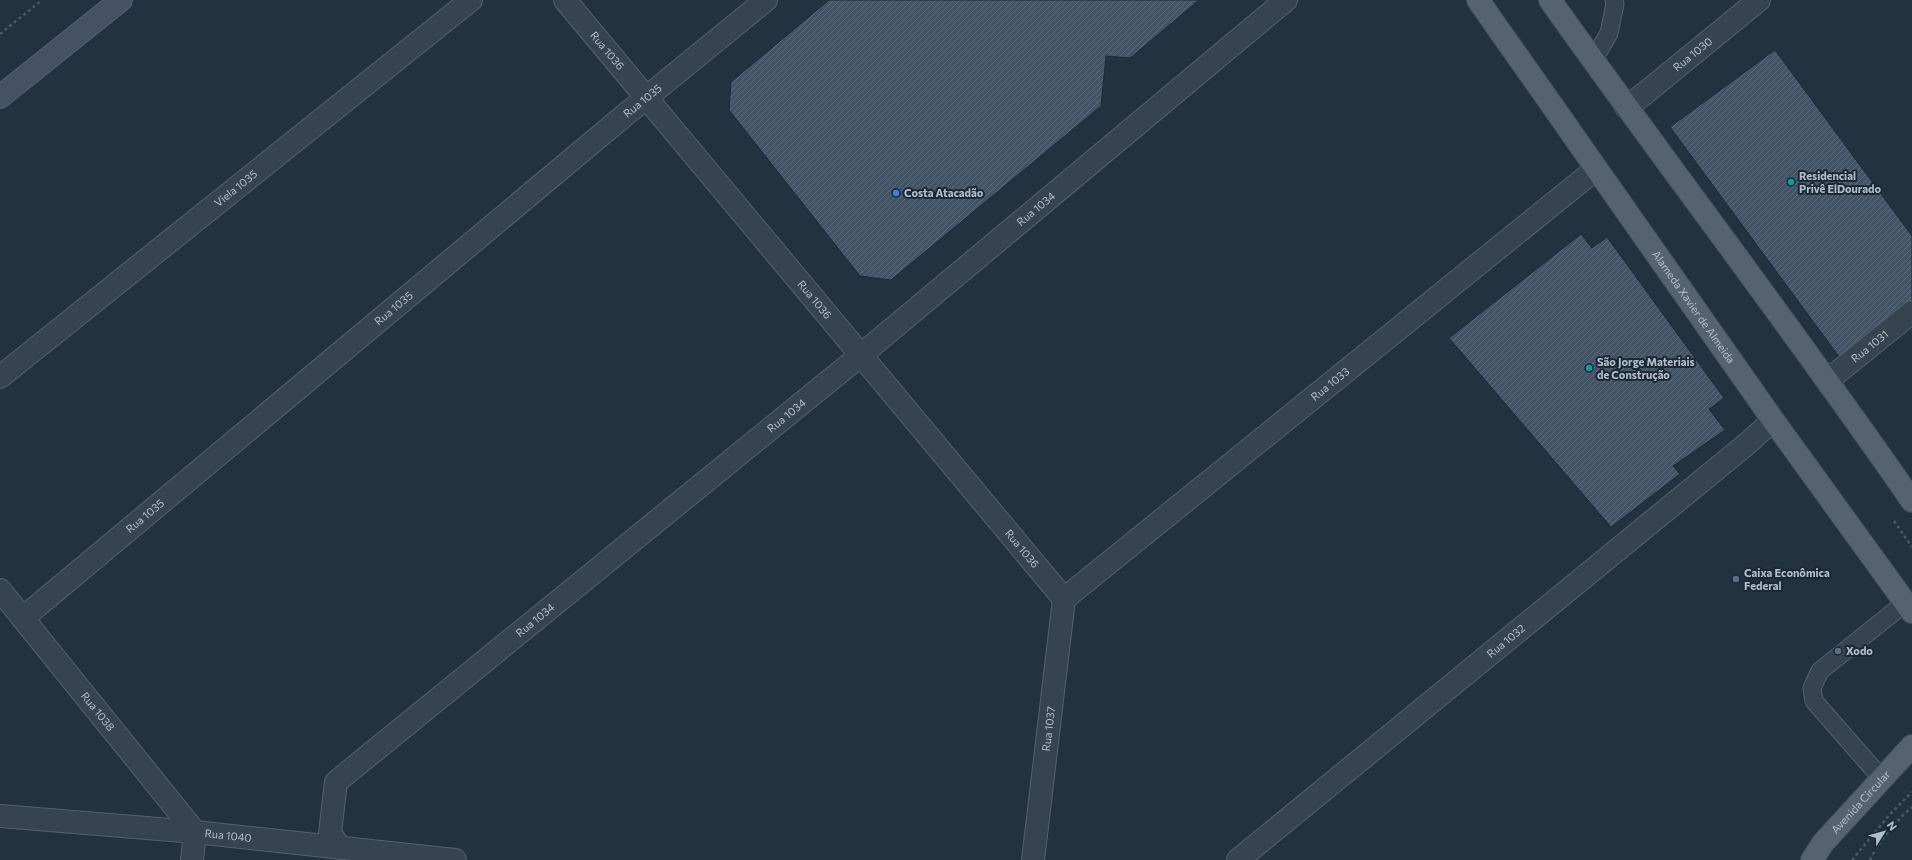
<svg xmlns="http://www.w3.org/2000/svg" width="1912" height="860" viewBox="0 0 1912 860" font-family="Commissioner,sans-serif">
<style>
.building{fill:url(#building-hatch);stroke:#1d2a38}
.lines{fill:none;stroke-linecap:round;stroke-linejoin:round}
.service-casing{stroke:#54616e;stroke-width:19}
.minor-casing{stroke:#54616e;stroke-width:24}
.secondary-casing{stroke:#54616e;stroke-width:24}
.primary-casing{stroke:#434f5d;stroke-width:24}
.path{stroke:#425e5f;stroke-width:2.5;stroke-dasharray:3 3;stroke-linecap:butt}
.service{stroke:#364351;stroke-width:17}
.minor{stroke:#364351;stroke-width:22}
.secondary{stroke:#445264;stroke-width:22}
.primary{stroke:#546271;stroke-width:22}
.culture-dot{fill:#0f9aa8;stroke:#1b2836;stroke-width:1.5}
.shop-dot{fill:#3f7fe0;stroke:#1b2836;stroke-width:1.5}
.service-dot{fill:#5c6f8a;stroke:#1b2836;stroke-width:1.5}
.labels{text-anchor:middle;stroke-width:4;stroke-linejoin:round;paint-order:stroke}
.street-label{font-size:11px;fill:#b3becb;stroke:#1b2836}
.poi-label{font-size:11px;font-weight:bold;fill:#b3becb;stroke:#1b2836;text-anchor:start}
</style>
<defs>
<pattern id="building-hatch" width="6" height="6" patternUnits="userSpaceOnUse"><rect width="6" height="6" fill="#425466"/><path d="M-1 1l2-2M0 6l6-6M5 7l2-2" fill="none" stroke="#5b6b7b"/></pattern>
</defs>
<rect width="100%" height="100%" fill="#223241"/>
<!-- building -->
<path class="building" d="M829,0H1199L1130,58L1106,56L1101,106L891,280L860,276L729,110L731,82Z
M1775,50L1912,236V304L1840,358L1670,127Z
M1581,234L1592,248L1607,237L1724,398L1709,409L1725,430L1673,466L1680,474L1611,527L1449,338Z"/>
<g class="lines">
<defs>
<path id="service" d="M1593,61L1609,33L1615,4L1614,0
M1882,779L1814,701L1812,688L1820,671L1905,603"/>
<g id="minor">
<path id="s1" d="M565,0L1064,599"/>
<path id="s2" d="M1626,107L1644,94L1759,0"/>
<path id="s3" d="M0,377L471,0"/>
<path id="s4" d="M1827,381L1912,312"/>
<path id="s5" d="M0,590L195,832"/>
<path id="s6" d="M1064,599L1596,169"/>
<path id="s7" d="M23,618L625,115L766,0"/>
<path id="s8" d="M0,816L195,832L455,860"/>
<path id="s9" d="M340,848L330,833L336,782L861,355L1286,0"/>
<path d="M192,860L195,832"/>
<path id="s10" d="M1033,860L1064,599"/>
<path id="s11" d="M1238,860L1748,443L1773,420"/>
</g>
<path id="secondary" d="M0,97L121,0"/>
<g id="primary">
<path id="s12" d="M1478,0L1773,420L1912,612"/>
<path d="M1550,0C1669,168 1795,331 1912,501"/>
<path id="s13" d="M1812,860L1823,843L1912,746"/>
</g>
</defs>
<!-- service casing -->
<use href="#service" class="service-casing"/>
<!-- minor casing -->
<use href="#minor" class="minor-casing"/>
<!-- secondary casing -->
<use href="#secondary" class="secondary-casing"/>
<!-- primary casing -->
<use href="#primary" class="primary-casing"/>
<!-- path -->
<path class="path" d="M0,34L42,0
M1894,521L1912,547
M1852,860L1891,813L1912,792
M1870,860C1877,843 1898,819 1912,807"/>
<!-- service -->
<use href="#service" class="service"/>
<!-- minor -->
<use href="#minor" class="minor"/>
<!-- secondary -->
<use href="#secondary" class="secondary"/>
<!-- primary -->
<use href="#primary" class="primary"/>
</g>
<!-- markers -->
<g class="culture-dot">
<circle cx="1791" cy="182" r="4"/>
<circle cx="1589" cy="368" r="4"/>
</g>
<circle class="shop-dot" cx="896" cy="193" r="4"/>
<g class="service-dot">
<circle cx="1736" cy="579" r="4"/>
<circle cx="1838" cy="651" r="4"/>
</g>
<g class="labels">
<!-- street labels -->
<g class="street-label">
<text dy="4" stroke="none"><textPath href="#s1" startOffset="66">Rua 1036</textPath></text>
<text dy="4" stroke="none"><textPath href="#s2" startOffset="85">Rua 1030</textPath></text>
<text dy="4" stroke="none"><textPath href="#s7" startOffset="807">Rua 1035</textPath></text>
<text dy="4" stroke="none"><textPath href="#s3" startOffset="302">Viela 1035</textPath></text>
<text dy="4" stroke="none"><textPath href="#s9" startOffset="974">Rua 1034</textPath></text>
<text dy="4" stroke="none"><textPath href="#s1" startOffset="390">Rua 1036</textPath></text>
<text dy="4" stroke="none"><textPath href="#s12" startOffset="375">Alameda Xavier de Almeida</textPath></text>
<text dy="4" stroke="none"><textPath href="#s7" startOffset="483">Rua 1035</textPath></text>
<text dy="4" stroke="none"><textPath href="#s4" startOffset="55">Rua 1031</textPath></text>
<text dy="4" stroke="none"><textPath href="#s6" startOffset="342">Rua 1033</textPath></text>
<text dy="4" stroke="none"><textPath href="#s9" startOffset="650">Rua 1034</textPath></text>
<text dy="4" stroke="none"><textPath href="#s7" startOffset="159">Rua 1035</textPath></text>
<text dy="4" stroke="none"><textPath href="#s1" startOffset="714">Rua 1036</textPath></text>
<text dy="4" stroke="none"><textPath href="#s9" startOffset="326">Rua 1034</textPath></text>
<text dy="4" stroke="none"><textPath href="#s11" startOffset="346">Rua 1032</textPath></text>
<text dy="4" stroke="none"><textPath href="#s5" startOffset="156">Rua 1038</textPath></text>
<text dy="4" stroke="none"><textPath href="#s10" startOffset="132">Rua 1037</textPath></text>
<text dy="4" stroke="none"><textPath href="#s13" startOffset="76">Avenida Circular</textPath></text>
<text dy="4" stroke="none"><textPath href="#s8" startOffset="229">Rua 1040</textPath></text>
</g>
<!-- poi labels -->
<g class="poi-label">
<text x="1799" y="180">Residencial<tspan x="1799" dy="13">Privê ElDourado</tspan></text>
<text x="904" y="197">Costa Atacadão</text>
<text x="1597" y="366">São Jorge Materiais<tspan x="1597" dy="13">de Construção</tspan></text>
<text x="1744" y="577">Caixa Econômica<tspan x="1744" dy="13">Federal</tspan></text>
<text x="1846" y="655">Xodo</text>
</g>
</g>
<!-- north arrow -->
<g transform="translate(1884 832) rotate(53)" stroke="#1b2836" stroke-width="3" paint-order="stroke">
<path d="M0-3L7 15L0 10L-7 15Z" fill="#b3becb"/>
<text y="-6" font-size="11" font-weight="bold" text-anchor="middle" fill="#b3becb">N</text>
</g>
</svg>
